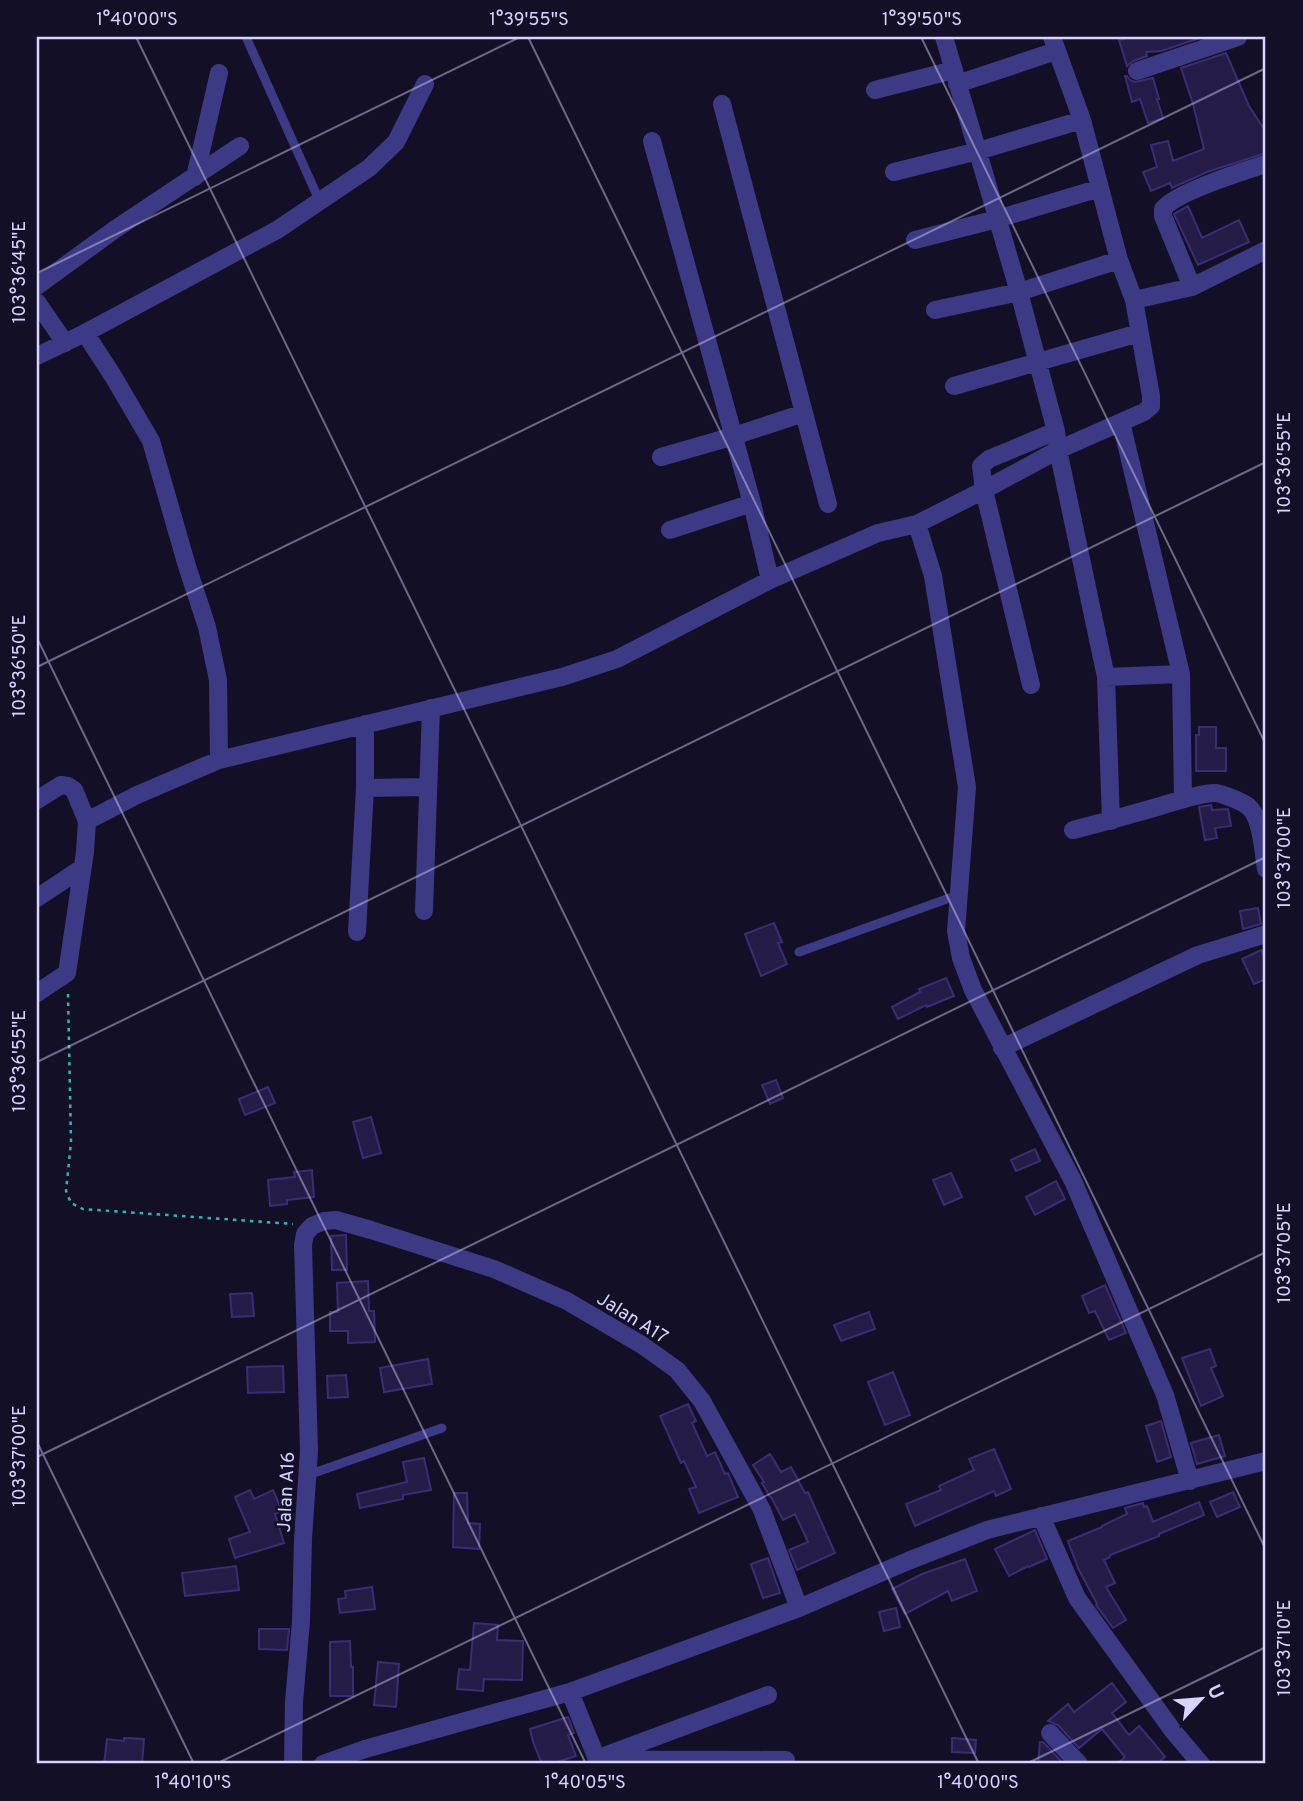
<svg xmlns="http://www.w3.org/2000/svg" width="1303" height="1801" viewBox="0 0 1303 1801" font-family="Overpass,sans-serif">
<style>
.building{fill:#241b47;stroke:#3b2d73;stroke-width:2}
.lines{fill:none;stroke-linecap:round;stroke-linejoin:round}
.path{stroke:#2fb8b0;stroke-width:2.5;stroke-dasharray:3.5 5;stroke-linecap:butt}
.service{stroke:#3d3a85;stroke-width:9}
.minor{stroke:#3d3a85;stroke-width:18}
.ticks{fill:none;stroke:#d9d4ff;stroke-width:2;stroke-opacity:0.45}
.labels{text-anchor:middle;stroke-width:5;stroke-linejoin:round;paint-order:stroke}
.street-label{font-size:19px;fill:#d9d4ff;stroke:#130f26}
.neatline{fill:none;stroke:#d9d4ff;stroke-width:2.5}
.ticks-label{font-size:18px;text-anchor:middle;fill:#d9d4ff}
</style>
<rect width="100%" height="100%" fill="#130f26"/>
<!-- building -->
<path class="building" d="M1132,37H1203L1161,51L1146,52L1147,56L1133,61L1127,66L1119,40Z
M1226,53L1249,106L1266,132V153L1207,172L1172,188L1170,183L1151,191L1143,172L1157,167L1151,145L1168,141L1173,161L1204,149L1193,104L1181,68Z
M1125,76H1127L1130,80L1135,82L1153,78L1159,99H1157L1163,118L1148,123L1140,99L1132,102Z
M1188,206L1202,238L1239,220L1249,242L1198,265L1174,214Z
M1199,727H1216V748H1226V771H1196V735H1199Z
M1211,805L1212,810L1228,809L1231,826L1215,828L1217,838L1205,840L1199,807Z
M1258,908L1261,924L1243,929L1240,911Z
M774,923L782,942L778,943L787,964L761,976L745,934Z
M1261,950L1266,961V979L1254,984L1242,959Z
M946,978L954,996L927,1007L926,1005L898,1019L892,1007L920,992L919,989Z
M776,1080L783,1098L770,1104L762,1085Z
M268,1087L275,1103L245,1115L239,1099Z
M371,1117L381,1153L363,1158L353,1122Z
M1035,1149L1040,1161L1016,1171L1011,1160Z
M312,1170L314,1197L287,1200V1204L270,1206L268,1180L295,1177L294,1172Z
M951,1173L962,1197L944,1205L933,1180Z
M1056,1181L1065,1199L1035,1215L1026,1197Z
M346,1235L347,1270H332L331,1236Z
M368,1281L369,1311H374L375,1342L348,1343V1331H330V1312H338L337,1283Z
M1105,1285L1126,1333L1109,1340L1095,1311L1089,1313L1082,1296Z
M252,1293L254,1316L232,1317L230,1294Z
M869,1312L875,1329L841,1341L834,1325Z
M1210,1349L1216,1366L1211,1368L1223,1396L1201,1406L1182,1358Z
M428,1359L432,1384L384,1392L380,1368Z
M283,1366L284,1392L248,1393L247,1367Z
M893,1372L910,1415L885,1425L868,1382Z
M346,1375L348,1397L328,1398L327,1376Z
M688,1404L696,1421L692,1423L707,1456L715,1452L725,1474L728,1473L738,1497L699,1513L689,1489L696,1487L684,1461L681,1463L660,1416Z
M1161,1421L1171,1457L1157,1462L1146,1426Z
M1219,1435L1225,1456L1197,1464L1191,1443Z
M994,1449L1011,1489L996,1496L994,1491L915,1526L906,1504L941,1490L939,1486L974,1470L969,1459Z
M770,1454L781,1472L791,1467L805,1493L808,1492L835,1553L797,1570L789,1550L808,1542L795,1514L783,1520L771,1497H770L762,1483L764,1482L753,1465Z
M424,1458L431,1490L403,1495V1499L360,1508L357,1494L407,1482L403,1462Z
M250,1490L254,1499L273,1490L282,1511L275,1514L284,1543L235,1558L229,1539L250,1532L235,1497Z
M1233,1492L1240,1507L1217,1517L1210,1502Z
M454,1493H467L468,1523L480,1524L479,1549L453,1547Z
M1199,1502L1204,1515L1159,1534V1536L1110,1555V1557L1104,1560L1115,1583L1106,1587L1126,1620L1113,1628L1096,1605L1097,1604L1078,1568L1068,1541L1102,1527V1526L1127,1514L1125,1508L1143,1503L1144,1507L1147,1506L1153,1522Z
M1035,1530L1047,1559L1029,1567L1028,1566L1009,1576L995,1549Z
M768,1558L780,1593L763,1598L751,1564Z
M965,1559L977,1591L952,1601L948,1591L905,1614L892,1589L922,1574Z
M236,1566L239,1590L185,1596L182,1573Z
M372,1587L375,1609L340,1613L338,1599L346,1598L345,1591Z
M896,1608L900,1627L884,1631L879,1612Z
M474,1623L498,1625L497,1640L523,1641L522,1680L484,1679L483,1691L457,1689L459,1669L470,1670Z
M259,1629H289L287,1650L259,1649Z
M350,1641L351,1667H353V1696H330V1642Z
M378,1662L399,1664L396,1707L374,1705Z
M1112,1683L1126,1702L1112,1713L1129,1735L1139,1726L1153,1742L1165,1757L1157,1764H1117L1125,1757L1102,1729L1079,1748L1058,1725L1048,1721L1068,1704L1074,1712Z
M568,1717L574,1733L568,1735L576,1756L551,1764H542L533,1742L530,1729Z
M124,1738L144,1739L142,1764H104L107,1739L124,1741Z
M952,1738L976,1740L975,1753L952,1752Z
M1040,1742H1043L1062,1762L1060,1764H1038Z"/>
<g class="lines">
<!-- path -->
<path class="path" d="M68,994L71,1142L66,1191L71,1203L83,1209L293,1224"/>
<!-- service -->
<path class="service" d="M246,37L320,202
M799,952L958,895
M308,1475L442,1428"/>
<!-- minor -->
<path class="minor" d="M944,37L1019,292L1056,431L1058,450L1106,677L1111,821
M1137,71L1238,37
M957,84L1056,51
M875,90L954,70
M652,141L752,503L770,580
M894,172L978,151L1082,120
M195,177L219,73
M915,240L997,219L1100,188
M37,286L114,230L240,146
M1192,287L1163,216V209C1176,192 1244,171 1266,164
M1134,300L1192,287L1266,250
M37,302L65,343
M935,310L1019,292L1119,260
M37,356L85,333
M954,386L1139,333
M804,413L828,504
M1121,422L1181,674L1183,799
M661,457L734,436L804,413L722,104
M917,524L933,576L967,787L956,931L961,958L973,990L1073,1181L1165,1395L1190,1481
M670,530L752,503
M1106,677L1181,674
M1031,685L984,490L981,466L989,459L1056,431
M219,760L218,680L207,627L187,566L151,441L113,376L85,333L277,230L369,168L396,142L425,84
M365,788L428,787
M37,800L61,785L68,786L74,790L87,821L85,852L67,973L37,993
M87,821L137,795L219,760L562,677L617,659L770,580L878,533L917,524L984,490L1058,450L1144,412L1151,406V396L1134,300L1119,260L1082,120L1052,37
M1073,830C1101,823 1129,815 1157,807C1171,803 1200,793 1214,793C1222,793 1243,802 1249,807C1262,819 1263,852 1266,869
M37,898L82,868
M424,911L431,708
M357,932L365,788V724
M1002,1048L1198,955L1266,934
M1041,1516L1077,1598L1173,1731L1201,1764
M570,1692L599,1764
M1050,1733L1079,1764
M607,1755L768,1695
M597,1759L786,1760
M293,1764L294,1702L301,1621L303,1539L309,1451L303,1245L305,1234L312,1226L324,1221L336,1220L371,1230L494,1269L567,1301L642,1345L677,1370L702,1401L762,1510L799,1608
M323,1764L365,1749L570,1692L799,1608L908,1561L987,1530L1266,1461"/>
</g>
<!-- ticks -->
<path class="ticks" d="M136,37L979,1764M528,37L1266,1550M921,37L1266,745M37,273L520,37M37,638L586,1764M37,667L1266,68M37,1062L1266,462M37,1442L194,1764M37,1457L1266,857M216,1764L1266,1252M1026,1764L1266,1647"/>
<g class="labels">
<!-- street labels -->
<g class="street-label">
<text transform="translate(633 1317) rotate(32)" y="7">Jalan A17</text>
<text transform="translate(285 1492) rotate(-87)" y="7">Jalan A16</text>
</g>
</g>
<!-- border -->
<rect width="1303" height="1801" fill="none" stroke="#130f26" stroke-width="77"/>
<!-- north arrow -->
<g transform="translate(1201 1699) rotate(64)" stroke="#130f26" stroke-width="5" paint-order="stroke">
<path d="M0-5L12 26L0 18L-12 26Z" fill="#d9d4ff"/>
<text y="-10" font-size="19" font-weight="bold" text-anchor="middle" fill="#d9d4ff">U</text>
</g>
<rect x="38" y="38" width="1226" height="1724" class="neatline"/>
<g class="ticks-label">
<text x="137" y="25">1°40'00"S</text>
<text x="529" y="25">1°39'55"S</text>
<text x="922" y="25">1°39'50"S</text>
<text transform="translate(19 272) rotate(-90)" y="6">103°36'45"E</text>
<text transform="translate(1284 463) rotate(-90)" y="6">103°36'55"E</text>
<text transform="translate(19 666) rotate(-90)" y="6">103°36'50"E</text>
<text transform="translate(1284 858) rotate(-90)" y="6">103°37'00"E</text>
<text transform="translate(19 1061) rotate(-90)" y="6">103°36'55"E</text>
<text transform="translate(1284 1253) rotate(-90)" y="6">103°37'05"E</text>
<text transform="translate(19 1456) rotate(-90)" y="6">103°37'00"E</text>
<text transform="translate(1284 1648) rotate(-90)" y="6">103°37'10"E</text>
<text x="193" y="1788">1°40'10"S</text>
<text x="585" y="1788">1°40'05"S</text>
<text x="978" y="1788">1°40'00"S</text>
</g>
</svg>
